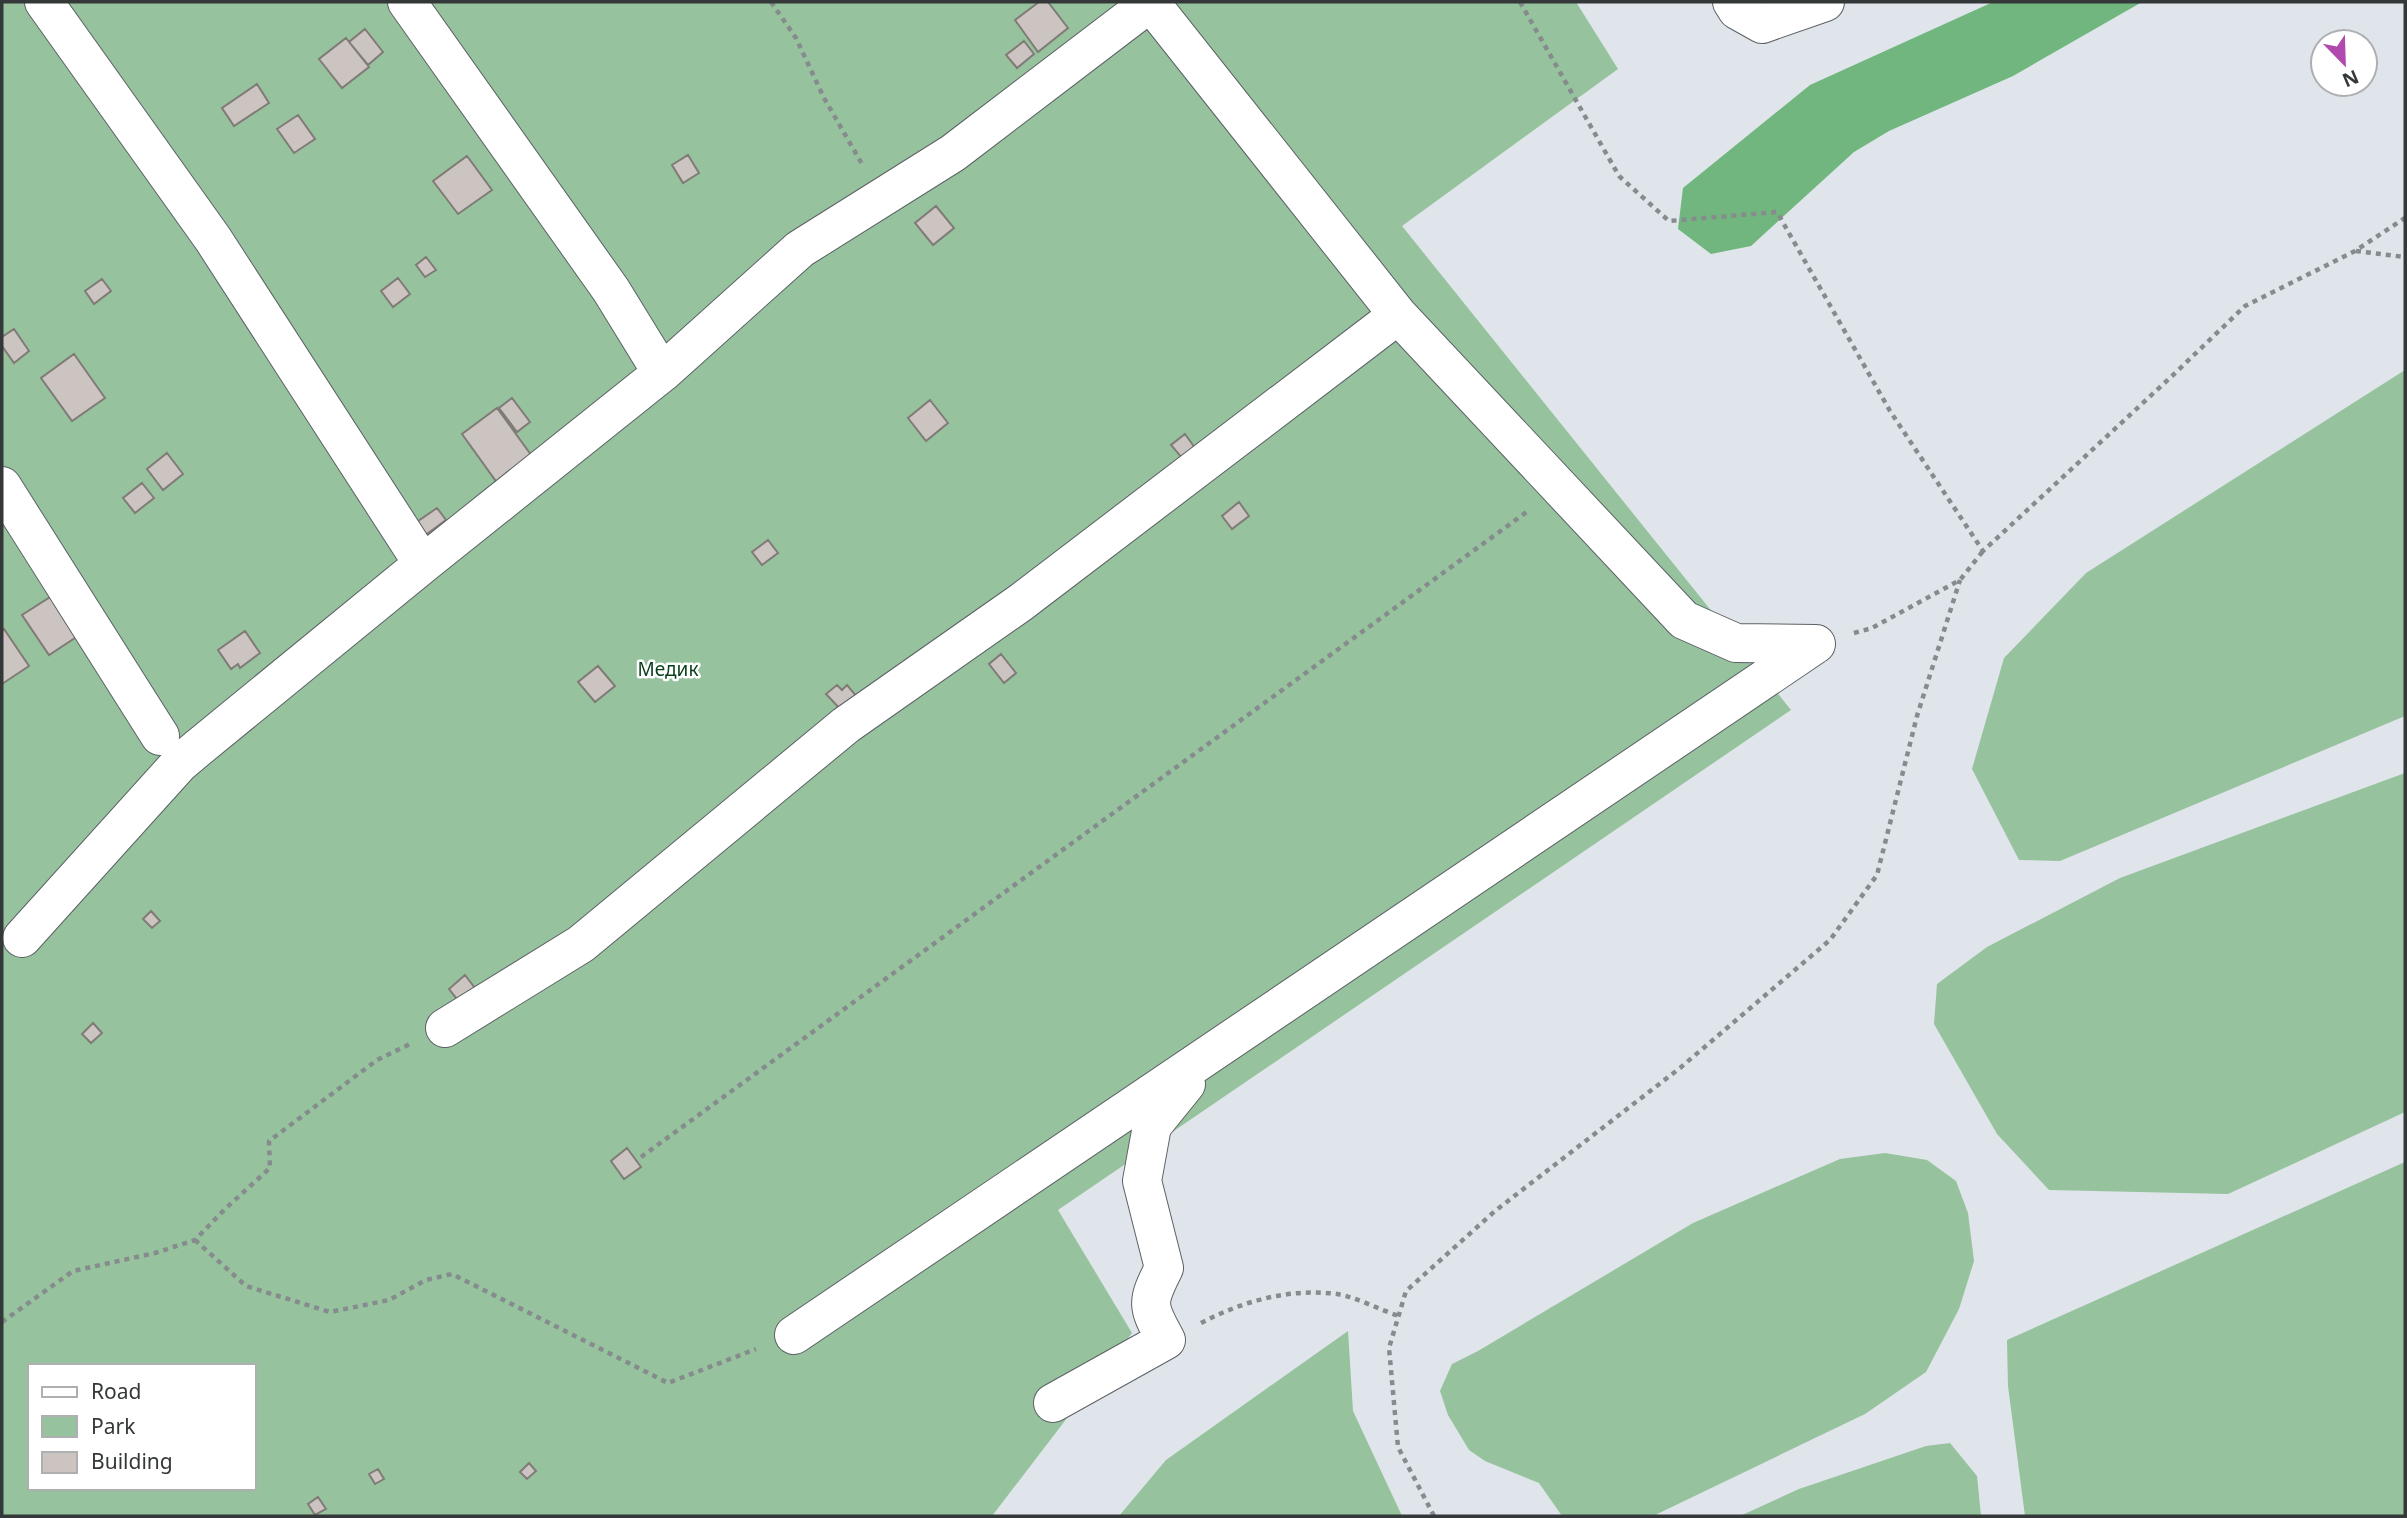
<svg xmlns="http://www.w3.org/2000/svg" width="2407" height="1518" viewBox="0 0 2407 1518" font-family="'Noto Sans',sans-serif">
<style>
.green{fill:#96c29e;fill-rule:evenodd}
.forest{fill:#71b67e}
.building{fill:#cbc4c0;stroke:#817b77;stroke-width:2}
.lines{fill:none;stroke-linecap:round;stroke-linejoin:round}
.minor-casing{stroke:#5c6165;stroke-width:40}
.path{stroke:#868b8e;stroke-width:4.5;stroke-dasharray:5 5;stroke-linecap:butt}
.minor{stroke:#fff;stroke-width:38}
.labels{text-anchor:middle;stroke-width:5;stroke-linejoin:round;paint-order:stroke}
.park-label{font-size:19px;fill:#093f1b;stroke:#fff}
</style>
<rect width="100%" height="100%" fill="#dfe5ea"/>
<!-- green -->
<path class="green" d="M2,2H1576L1618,69L1402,226L1791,710L1058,1210L1132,1333L992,1516H2ZM30,1366H254V1488H30Z
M2405,370V716L2060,861L2019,860L1972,769L2004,658L2086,573Z
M2405,773V1112L2228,1194L2049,1190L1997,1134L1934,1024L1937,984L1987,947L2120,878Z
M1885,1153L1927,1160L1956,1181L1968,1213L1974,1261L1959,1309L1926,1372L1865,1414L1653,1516H1562L1539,1483L1485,1461L1469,1450L1448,1415L1440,1391L1452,1364L1478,1351L1693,1223L1840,1159Z
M2405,1162V1516H2025L2008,1386L2007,1340Z
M1348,1331L1353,1411L1402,1516H1119L1166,1460Z
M1950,1443L1977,1476L1981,1516H1740L1799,1489L1926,1446Z"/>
<!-- forest -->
<path class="forest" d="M1993,2H2142L2013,76L1889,131L1854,152L1751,246L1711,254L1678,229L1683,188L1810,85Z"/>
<!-- building -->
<path class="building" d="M1039,2H1048L1068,28L1038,52L1015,20Z
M365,29L383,52L368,65L349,42Z
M346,38L369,67L342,88L319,59Z
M1024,41L1034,54L1017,68L1006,55Z
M257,84L269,103L234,126L222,108Z
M298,115L315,139L294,153L277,129Z
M688,155L699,173L683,183L672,165Z
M467,156L492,190L458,214L433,181Z
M936,206L954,228L933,245L915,223Z
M426,257L436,270L425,277L416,265Z
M398,278L410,294L393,307L381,291Z
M102,279L111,291L94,304L85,291Z
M14,329L29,351L14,363L2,346V337Z
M74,354L105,398L72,421L41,378Z
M512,398L530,422L517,432L499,408Z
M930,400L948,423L926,441L908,418Z
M497,408L534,459L498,484L462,434Z
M1185,434L1195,448L1182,458L1171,445Z
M167,453L183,474L163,490L147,469Z
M142,483L154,498L135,513L123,498Z
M1239,502L1249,516L1232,529L1222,516Z
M437,508L446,520L420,539L411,526Z
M768,540L778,553L762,565L752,552Z
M55,594L81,634L49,655L22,615Z
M4,629L29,666L2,684V631Z
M245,631L260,653L240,668L238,664L231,669L218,650Z
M1001,654L1016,673L1004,683L989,664Z
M598,666L615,686L595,702L578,682Z
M837,685L842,690L847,685L858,698L842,711L826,694Z
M151,911L160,921L152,928L143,919Z
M465,975L481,996L465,1009L449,989Z
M93,1023L102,1033L91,1043L82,1034Z
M627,1148L641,1167L624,1179L611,1161Z
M529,1463L536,1471L527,1479L520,1472Z
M378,1469L384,1479L375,1484L369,1474Z
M318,1497L326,1509L315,1515L308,1504Z"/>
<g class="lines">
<defs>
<path id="minor" d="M44,2L213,239L423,564
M407,2L611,290L662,373
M1150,2L1398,315L1684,620L1736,643L1816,644
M1732,2L1737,10L1762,24L1825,2
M2,486L160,736
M22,938L179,764L198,748L423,564L662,373L800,249L953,153L1151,2
M445,1028L581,944L846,725L1020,603L1398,315
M794,1335L1816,644
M1053,1403L1166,1340C1147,1306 1146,1303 1164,1268L1142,1181L1152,1126L1186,1084"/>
</defs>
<!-- minor casing -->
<use href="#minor" class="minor-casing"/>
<!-- path -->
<path class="path" d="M771,2L796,38L824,98L862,164
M1520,2L1619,176L1669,221L1777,212L1890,411L1983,551L2172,376L2245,306L2355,251L2405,218
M2356,251L2405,257
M1854,633L1872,628L1960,580L1983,551
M641,1157L1528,511
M195,1240L246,1286L330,1312L389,1300L426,1280L452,1274L668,1383L756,1349
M2,1322L73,1271L155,1253L195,1240L225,1209L270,1168L269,1141L377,1060L410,1044
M1201,1323C1243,1301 1289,1288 1337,1294C1356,1297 1380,1310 1399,1316
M1434,1516L1398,1447L1389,1348L1406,1291L1495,1211L1680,1068L1830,940L1877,875L1917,716L1960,580"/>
<!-- minor -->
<use href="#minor" class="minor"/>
</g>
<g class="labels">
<!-- park labels -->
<g class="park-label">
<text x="668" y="676">Медик</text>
</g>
</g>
<!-- border -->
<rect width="2407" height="1518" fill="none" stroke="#353839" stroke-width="7"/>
<!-- legend -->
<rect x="28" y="1364" width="228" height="126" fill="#ffffff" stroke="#aeafb0" stroke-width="2"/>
<rect x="42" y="1387" width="35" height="10" fill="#ffffff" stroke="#aeafb0" stroke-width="2"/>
<text x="91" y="1399" font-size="21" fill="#353839">Road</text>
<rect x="42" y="1416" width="35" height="21" fill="#96c29e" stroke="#aeafb0" stroke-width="2"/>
<text x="91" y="1434" font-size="21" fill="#353839">Park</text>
<rect x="42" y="1452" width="35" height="21" fill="#cbc4c0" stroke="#aeafb0" stroke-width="2"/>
<text x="91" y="1469" font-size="21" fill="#353839">Building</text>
<!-- north arrow -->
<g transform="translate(2344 63) rotate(157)"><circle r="33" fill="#ffffff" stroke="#aeafb0" stroke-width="2"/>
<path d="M0-5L12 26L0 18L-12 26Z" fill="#b14aae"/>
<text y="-10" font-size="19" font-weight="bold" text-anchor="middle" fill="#353839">N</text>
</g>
</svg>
